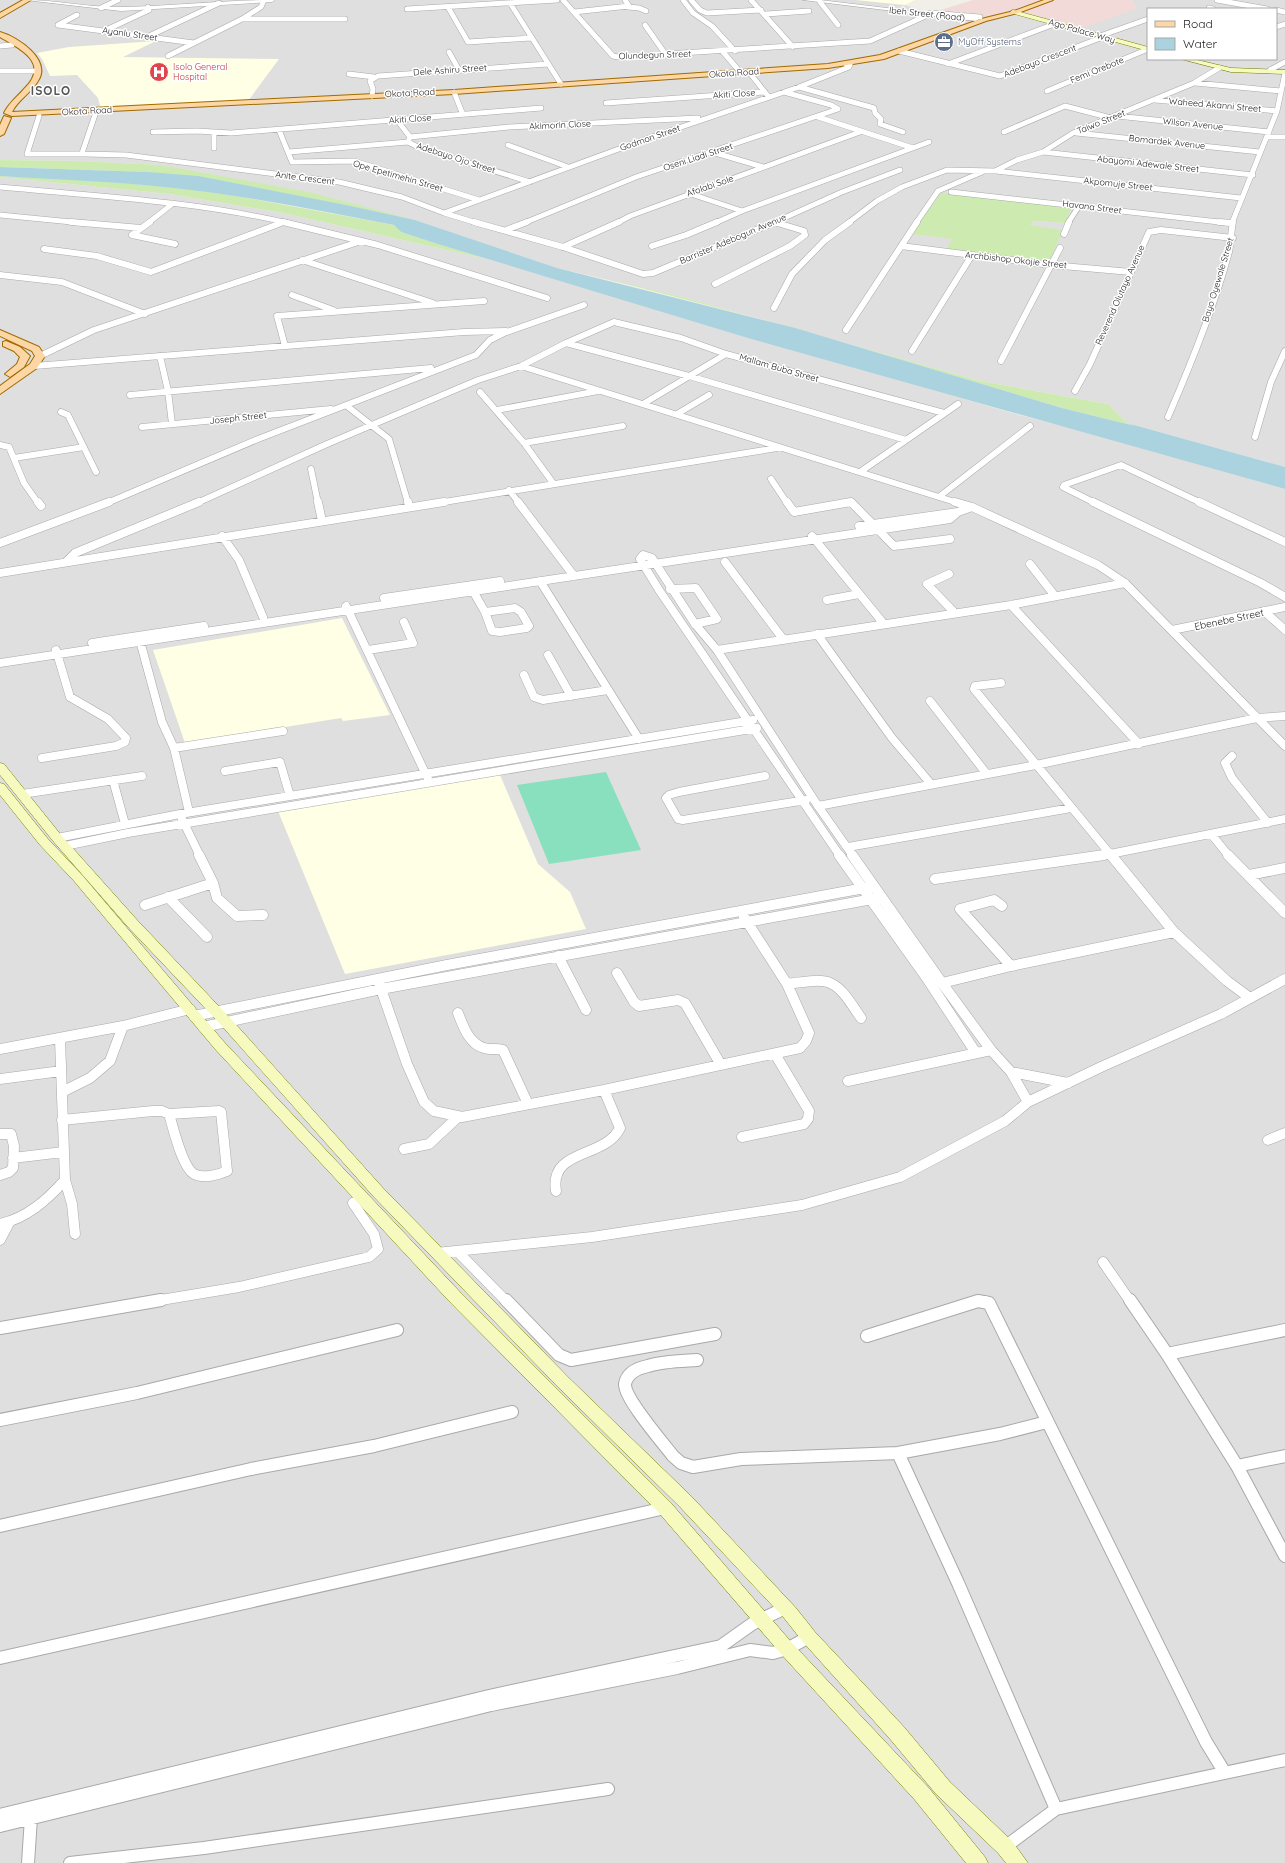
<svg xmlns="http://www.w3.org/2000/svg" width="1285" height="1863" viewBox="0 0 1285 1863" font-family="Quicksand,sans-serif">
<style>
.residential{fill:#e0dfdf;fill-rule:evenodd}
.commercial{fill:#f2dad9}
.education{fill:#ffffe5}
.grass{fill:#cdebb0}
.pitch{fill:#88e0be}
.water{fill:#aad3df}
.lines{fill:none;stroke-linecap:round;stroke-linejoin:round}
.minor-far4-casing{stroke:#a9a9a9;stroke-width:6}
.minor-far3-casing{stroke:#a9a9a9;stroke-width:7}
.minor-far2-casing{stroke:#a9a9a9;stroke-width:9}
.minor-far1-casing{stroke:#a9a9a9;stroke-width:11}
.minor-casing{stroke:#a9a9a9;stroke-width:14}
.tertiary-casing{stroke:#a9a9a9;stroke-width:1}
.secondary-casing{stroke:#707d05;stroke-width:1}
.primary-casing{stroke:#a06b00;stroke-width:2}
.minor-far4{stroke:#fff;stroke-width:5}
.minor-far3{stroke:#fff;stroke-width:6}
.minor-far2{stroke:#fff;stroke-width:8}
.minor-far1{stroke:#fff;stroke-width:10}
.minor{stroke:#fff;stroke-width:12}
.tertiary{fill:#fff;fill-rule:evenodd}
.secondary{fill:#f7fabf;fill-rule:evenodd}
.primary{fill:#fcd6a4;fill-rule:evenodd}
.labels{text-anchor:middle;stroke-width:3;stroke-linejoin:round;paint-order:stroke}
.far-street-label{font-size:9px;fill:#222;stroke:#fff}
.far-service-label{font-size:9px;fill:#4e5e75;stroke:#fff;text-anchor:start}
.far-health-label{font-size:9px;fill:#be3a42;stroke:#fff;text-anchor:start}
.street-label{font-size:10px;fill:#222;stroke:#fff}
.far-district-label{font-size:12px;font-weight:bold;letter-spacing:1px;fill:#555;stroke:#fff}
</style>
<rect width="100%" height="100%" fill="#f2efe9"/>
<!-- residential -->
<path class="residential" d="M0,0H856L905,5L931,13L983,17L1137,7L1131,0H1285V467L1127,423L1108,404L980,381L682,297L557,268L415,220L161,165L79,161L0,160ZM1148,9H1276V59H1148ZM1072,208L1065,223L1034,221L1030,225L946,250L953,239L912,234Z
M0,177L170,194L283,213L487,259L1012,413L1121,441L1285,489V1863H0Z"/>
<!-- commercial -->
<path class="commercial" d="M973,0H1131L1138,8L1079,29L1018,15L983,17L931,13Z"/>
<!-- education -->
<path class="education" d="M856,0H915L905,5Z
M156,41L123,57L279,59L248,101L101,109L98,98L77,75L50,76L42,59L37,53L69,47Z
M342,618L390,715L343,721L341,718L185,743L153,650Z
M500,775L538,864L570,892L586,929L345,974L278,811Z"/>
<!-- grass -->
<path class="grass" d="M0,160L79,161L161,165L309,192L415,220L346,205L148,172L0,167Z
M0,176L78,179L190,189L226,194L394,225L401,232L487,259L283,213L170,194L0,177Z
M941,193L1072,208L1065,223L1034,221L1030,225L1063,230L1051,258L1046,261L946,250L952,239L911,234Z
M588,274L682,297L980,381L1108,404L1127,423L1143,428L1062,408L795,328Z"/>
<!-- pitch -->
<path class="pitch" d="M606,772L641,850L549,864L517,785Z"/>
<!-- water -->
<path class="water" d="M0,167L148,172L198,176L346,205L415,220L557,268L795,328L1062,408L1135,426L1127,423L1285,467V489L748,338L438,244L401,232L394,225C326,212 259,198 191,190C127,182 64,180 0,176Z"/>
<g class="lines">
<defs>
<path id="minor-far4" d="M563,0L613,56L618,57L870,41L930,14
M683,0L693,13L712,26L735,51
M691,0L700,10L707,13L761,10
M751,0L793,47
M1217,0L1267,9
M820,2L838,25
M510,3L561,84
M448,7L468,42L531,38
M628,7L639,8L646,11
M101,8L118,0
M1209,8L1213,9
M407,9L557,0
M1276,10L1285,12
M574,12L629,6L625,0
M930,13L980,17
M766,14L809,11
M77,15L58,25L194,43
M242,19H345
M645,25L666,55
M1276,27L1285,24
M106,30L149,10L148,7
M149,36L219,3
M1100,36L1148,19
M0,46L12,45
M899,51L1000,76L1103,37
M449,52L459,70
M723,52L741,73
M168,56L242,19L261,7L264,0
M948,64L1057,23
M1270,70L1285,62
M0,71H34
M749,72L768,96
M349,74L374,77
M1195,83L1281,91
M799,87L874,108L875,113L881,119L880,124L903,132
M1047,91L1148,49
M454,92L463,115
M372,96L373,89L370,81L378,76L548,64
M1155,100L1277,111
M606,103L765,92
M96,112L82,153L85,154L126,155L339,182L402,197L444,213L477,223
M39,116L27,154H85
M1117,116L1269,132
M818,117L913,148
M397,120L410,137L408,142L418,147L530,182
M279,130L292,162L354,161L479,200
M153,132L197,131L231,133L541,108
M214,132V148
M1004,132L1065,106L1111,118
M1076,133L1260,152
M410,137L509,127L698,118
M1267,137H1285
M508,145L568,167
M289,152L408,142
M712,152L763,167
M1043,152L1253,175
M996,171L1241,198
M0,187C96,196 194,201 288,223
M951,192L1228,223
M688,193L742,211L715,223
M742,211L929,142
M444,213L646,139L799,87L849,67L850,65L846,64
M0,215L82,223
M774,222L776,223
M148,223L171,205
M524,223L636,177L838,109L831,105L784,92
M617,223L630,216L860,132
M773,223L842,192L900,170
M848,223L877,201L902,187L947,170L995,171L1017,160L1043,152L1073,133L1194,83L1219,68
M916,223L938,191L982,172
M1068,223L1079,206
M1232,223L1277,111L1285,73"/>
<path id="minor-far3" d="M71,222L141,228
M150,222L132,235L175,244
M283,222L378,245L547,298
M474,222L563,247L643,274L653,273L775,222
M1219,222L1232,223
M506,230L527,222
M1064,234L1069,222
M652,246L686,235L717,222
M901,246L1051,265L1131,272
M563,247L619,222
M44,249L97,256L151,272L281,223
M302,260L433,303
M0,275L62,282L145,314
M715,284L790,246L805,235L804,231L774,222
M292,295L333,310
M774,308L792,274L825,240L850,222
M846,330L917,222
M566,343L689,376L906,440
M285,346L277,316L484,301
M912,351L972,255
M40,356L94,330L361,241
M160,356L168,391L172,424
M1001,361L1060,248
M34,366L464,332L506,331
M521,366L958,503
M1075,391L1090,364L1149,232L1161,230L1233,238
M480,392L524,443L553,483
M130,395L431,368
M643,404L726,354
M347,406L389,439L408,503
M497,410L598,391
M61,412L68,415L96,472
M677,414L709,395
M1168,417C1191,364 1214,308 1229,252C1231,242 1231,231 1233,222
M142,427L331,409
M1255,437L1271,382L1285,351
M524,443L623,426
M0,445L9,447L24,483L38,503
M14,458L84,447
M311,469L318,503
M860,472L958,404
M771,479L787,503
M509,490L519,503
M940,496L1030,426
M107,503L258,439L476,355L490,340L504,333L584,305
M197,503L327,444L478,380L521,366L566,343L614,322L681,338L726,354L944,413
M438,503L777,448
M848,503H852
M1095,503L1063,487L1064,485L1121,465L1201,503"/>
<path id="minor-far2" d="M38,502L41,506
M318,502L322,521
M408,502L409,506
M518,502L574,576
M787,502L794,512L851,502L894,546L950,539
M955,502L972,507L1098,565L1125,583L1285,746
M1093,502L1261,583L1285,597
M1199,502L1285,542
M859,526L958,512
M222,536L239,560L263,617
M812,536L884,624
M0,543L109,502
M66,562L75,553L199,502
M725,562L783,639
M1030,564L1055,596
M0,573L444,502
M949,574L927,584L954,612
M540,581L639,739
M670,589L696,588L717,619L695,624
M473,591L485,612
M384,598L500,581
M827,600L859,594
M1011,605L1139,744
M346,606L428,779
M515,608L521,612L529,626L527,628L500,632L492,631L485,612Z
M1264,611L1285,630
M1172,630L1285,607
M817,634L892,738L931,784
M139,637L162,722L174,748L189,812
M92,643L204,626
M368,650L413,643L404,622
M717,650L1011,605L1125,583
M548,655L571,696
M0,663L950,519L958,512L972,507
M524,675L534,697L543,700L608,690
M1001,683L975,686L974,689L1110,854L1285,819
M930,701L986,773
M174,748L283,731
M1232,756L1225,763L1232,778L1268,823
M42,758L116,746L125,742L126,738L108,719L70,697L56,650
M225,771L280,762L290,796
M765,776L679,792L669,795L666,798L678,819L683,820L806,800
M113,780L125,824
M22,794L142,776
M818,806L1036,765L1257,718L1285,716
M182,819L200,856
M1211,834L1229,856
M57,838L180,814L753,720
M65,846L128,833L757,728
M848,847L1071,808
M840,856L659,590L640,559L643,555L652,558L695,624L717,650L818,806L853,856
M1097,856L1110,854L1112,856"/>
<path id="minor-far1" d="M199,855L213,883L217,898L237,916L263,915
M839,855L926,977L976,1053
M852,855L942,983L991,1050L1011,1072L1028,1102
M1228,855L1285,913
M1249,875L1285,868
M935,879L1104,855
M168,897L207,937
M145,905L213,883
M1002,906L994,900L960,909L1011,966
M1174,932L1227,981L1250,998
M558,956L586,1010
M617,973L634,1002L639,1006L678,1000L685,1003L721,1065
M379,983L407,1064L424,1102L434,1111L462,1117L604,1090L800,1048L806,1041L809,1033L787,984L744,917
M942,983L1011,966L1174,932L1111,855
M787,984C834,977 835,979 861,1018
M458,1013C463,1026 469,1044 484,1048C490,1050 497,1048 503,1050L528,1104
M194,1016L447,965L870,887
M203,1027L381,989L878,898
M60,1039L65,1180L72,1204L75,1234
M0,1049L123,1026L190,1009
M1011,1072L1068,1083
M0,1079L61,1071
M848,1081L991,1050
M62,1092L90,1078L110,1061L123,1026
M219,1111L221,1112L227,1171C218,1175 203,1179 194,1174C182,1167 173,1127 169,1114Z
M62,1120L153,1111H162L169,1114
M0,1134H11L14,1146L13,1168L9,1172L0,1175
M742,1137L804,1124L808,1119L809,1111L775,1054
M1268,1140L1285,1133
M404,1149L429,1144L458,1117
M13,1158L63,1152
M556,1191C549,1148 605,1159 620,1128L604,1090
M0,1224C27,1218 47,1200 65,1180
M0,1240L9,1223
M458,1252L506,1301
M436,1253L592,1237L802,1205L900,1177L1005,1121L1028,1102L1101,1067L1221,1014L1285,979
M1103,1262L1130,1301
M155,1301L239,1287L369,1257L378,1249L374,1234L353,1203L361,1199
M977,1301H985"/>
<path id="minor" d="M506,1300L559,1355L571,1360L715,1334
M1130,1300L1167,1354L1237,1466L1285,1556
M0,1328L161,1300
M867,1336L978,1301L989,1303L1206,1742L1225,1773
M1167,1354L1285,1330
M697,1360C681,1361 663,1361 648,1366C638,1368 627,1373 625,1384C624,1398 663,1443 673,1456L681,1463L693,1467L741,1459L898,1453L958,1583L1056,1809
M0,1420L137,1393L397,1330
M898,1453L1000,1434L1047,1422
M1237,1466L1285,1456
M0,1526L251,1469L374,1446L512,1412
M0,1658L665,1508
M0,1815L489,1696L721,1646L752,1624L785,1608
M0,1826L491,1705L677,1668L750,1650L773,1653L787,1649L809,1637
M1005,1847L1056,1809L1285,1760
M28,1863L31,1818
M70,1863L204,1848L608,1789"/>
<path id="tertiary" d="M25,0C58,0 90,8 123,7C173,6 224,0 275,0L272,2L121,11Z
M803,0H820L979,19L976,21Z"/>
<path id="secondary" d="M1013,10L1148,47V51L1011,13V11Z
M1181,59H1193L1231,68L1285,70V74L1231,72Z
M0,763L4,764L61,835L138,921L231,1019L383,1188L569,1378L692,1497L796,1608L815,1632L904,1727L950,1782L1012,1841L1028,1863H1006L998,1853L936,1794L890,1739L803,1642L784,1618L680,1507L557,1386L373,1196L221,1025L128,927L53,841L0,775Z
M0,783L4,784L48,839L82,875L225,1043L461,1293L671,1503L793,1644L928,1787L985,1857L988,1863H966L914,1799L781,1654L659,1513L449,1301L215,1049L74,881L40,845L0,795Z"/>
<path id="primary" d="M23,0H31L0,18V13Z
M1044,0H1053L1018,13L986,21L884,59L828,68L454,94L12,116L4,113C9,103 17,97 24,89C51,63 20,49 0,37V32C18,37 52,60 38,81C31,93 18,100 12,112L454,90L828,64L880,55L981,19L1014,11Z
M4,116L11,118L4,134L0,136V125Z
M0,330L39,347L45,356L37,368L0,394V386L30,364L35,356L32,351L0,336Z
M6,341L20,347L30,356L24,367L10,377L5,374L17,364L20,357L14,351L3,346V342Z"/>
</defs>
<!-- minor-far4 casing -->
<use href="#minor-far4" class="minor-far4-casing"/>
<!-- minor-far3 casing -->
<use href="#minor-far3" class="minor-far3-casing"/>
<!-- minor-far2 casing -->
<use href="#minor-far2" class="minor-far2-casing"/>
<!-- minor-far1 casing -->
<use href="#minor-far1" class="minor-far1-casing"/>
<!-- minor casing -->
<use href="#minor" class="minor-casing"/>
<!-- tertiary casing -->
<use href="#tertiary" class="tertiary-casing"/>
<!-- secondary casing -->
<use href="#secondary" class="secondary-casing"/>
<!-- primary casing -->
<use href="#primary" class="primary-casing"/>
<!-- minor-far4 -->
<use href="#minor-far4" class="minor-far4"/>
<!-- minor-far3 -->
<use href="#minor-far3" class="minor-far3"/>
<!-- minor-far2 -->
<use href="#minor-far2" class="minor-far2"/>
<!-- minor-far1 -->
<use href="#minor-far1" class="minor-far1"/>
<!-- minor -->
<use href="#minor" class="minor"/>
<!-- tertiary -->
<use href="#tertiary" class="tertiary"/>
<!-- secondary -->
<use href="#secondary" class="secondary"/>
<!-- primary -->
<use href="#primary" class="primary"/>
</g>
<!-- icons -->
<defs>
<symbol id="office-disc" viewBox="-11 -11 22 22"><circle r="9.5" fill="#5c6f8a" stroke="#fff"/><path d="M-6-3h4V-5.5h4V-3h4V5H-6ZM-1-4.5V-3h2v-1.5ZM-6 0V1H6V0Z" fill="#fff"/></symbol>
<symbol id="hospital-disc" viewBox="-11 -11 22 22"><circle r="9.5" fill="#e0444e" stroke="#fff"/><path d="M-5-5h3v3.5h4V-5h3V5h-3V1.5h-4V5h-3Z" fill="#fff"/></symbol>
</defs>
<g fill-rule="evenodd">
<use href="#office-disc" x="933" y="31" width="22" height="22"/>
<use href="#hospital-disc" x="148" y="61" width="22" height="22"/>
</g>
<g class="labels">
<!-- far-street labels -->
<g class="far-street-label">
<text transform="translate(927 14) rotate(6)" y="3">Ibeh Street (Road)</text>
<text transform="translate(1082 31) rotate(16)" y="3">Ago Palace Way</text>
<text transform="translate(130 34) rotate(8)" y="3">Ayanlu Street</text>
<text transform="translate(655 55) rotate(-2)" y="3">Olundegun Street</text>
<text transform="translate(1040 61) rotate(-21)" y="3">Adebayo Crescent</text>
<text transform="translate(450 70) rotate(-4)" y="3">Dele Ashiru Street</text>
<text transform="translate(1097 70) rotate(-22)" y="3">Femi Orebote</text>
<text transform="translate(734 73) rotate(-4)" y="3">Okota Road</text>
<text transform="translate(410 93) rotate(-3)" y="3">Okota Road</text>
<text transform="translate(734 94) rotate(-4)" y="3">Akiti Close</text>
<text transform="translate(1215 105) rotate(5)" y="3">Waheed Akanni Street</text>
<text transform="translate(87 111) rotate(-3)" y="3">Okota Road</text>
<text transform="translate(410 119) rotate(-4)" y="3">Akiti Close</text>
<text transform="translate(1101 122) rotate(-22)" y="3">Taiwo Street</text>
<text transform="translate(1193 124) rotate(6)" y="3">Wilson Avenue</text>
<text transform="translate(560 125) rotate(-3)" y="3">Akimorin Close</text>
<text transform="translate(650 138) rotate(-19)" y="3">Godmon Street</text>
<text transform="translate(1167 142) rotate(6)" y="3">Bomardek Avenue</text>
<text transform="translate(698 157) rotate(-18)" y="3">Oseni Liadi Street</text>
<text transform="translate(456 158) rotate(18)" y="3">Adebayo Ojo Street</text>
<text transform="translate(1148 164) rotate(6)" y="3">Abayomi Adewale Street</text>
<text transform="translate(398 176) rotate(16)" y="3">Ope Epetimehin Street</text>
<text transform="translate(305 178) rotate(7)" y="3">Anite Crescent</text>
<text transform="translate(1118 184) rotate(6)" y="3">Akpomuje Street</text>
<text transform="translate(710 186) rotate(-19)" y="3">Afolabi Sole</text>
<text transform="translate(1092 207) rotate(7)" y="3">Havana Street</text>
<text transform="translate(733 239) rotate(-23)" y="3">Barrister Adebogun Avenue</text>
<text transform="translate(1016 260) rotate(6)" y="3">Archbishop Okojie Street</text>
<text transform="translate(1218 280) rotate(-73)" y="3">Bayo Oyewale Street</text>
<text transform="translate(1120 295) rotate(-66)" y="3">Reverend Olutayo Avenue</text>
<text transform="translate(779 368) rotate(16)" y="3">Mallam Buba Street</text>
<text transform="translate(238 418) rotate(-6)" y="3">Joseph Street</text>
</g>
<!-- far-service labels -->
<g class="far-service-label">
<text x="958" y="45">MyOff Systems</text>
</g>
<!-- far-health labels -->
<g class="far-health-label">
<text x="173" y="70">Isolo General<tspan x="173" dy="10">Hospital</tspan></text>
</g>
<!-- street labels -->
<g class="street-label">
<text transform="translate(1229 619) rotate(-12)" y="4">Ebenebe Street</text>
</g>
<!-- far-district labels -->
<g class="far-district-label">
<text x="51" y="95">ISOLO</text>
</g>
</g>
<!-- legend -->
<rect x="1147" y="8" width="130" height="52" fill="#ffffff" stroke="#a7a7a7"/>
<rect x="1155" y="21" width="20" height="6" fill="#fcd6a4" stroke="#a7a7a7"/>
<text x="1183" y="28" font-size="12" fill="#222222">Road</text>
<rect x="1155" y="38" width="20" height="12" fill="#aad3df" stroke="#a7a7a7"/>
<text x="1183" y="48" font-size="12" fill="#222222">Water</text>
</svg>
